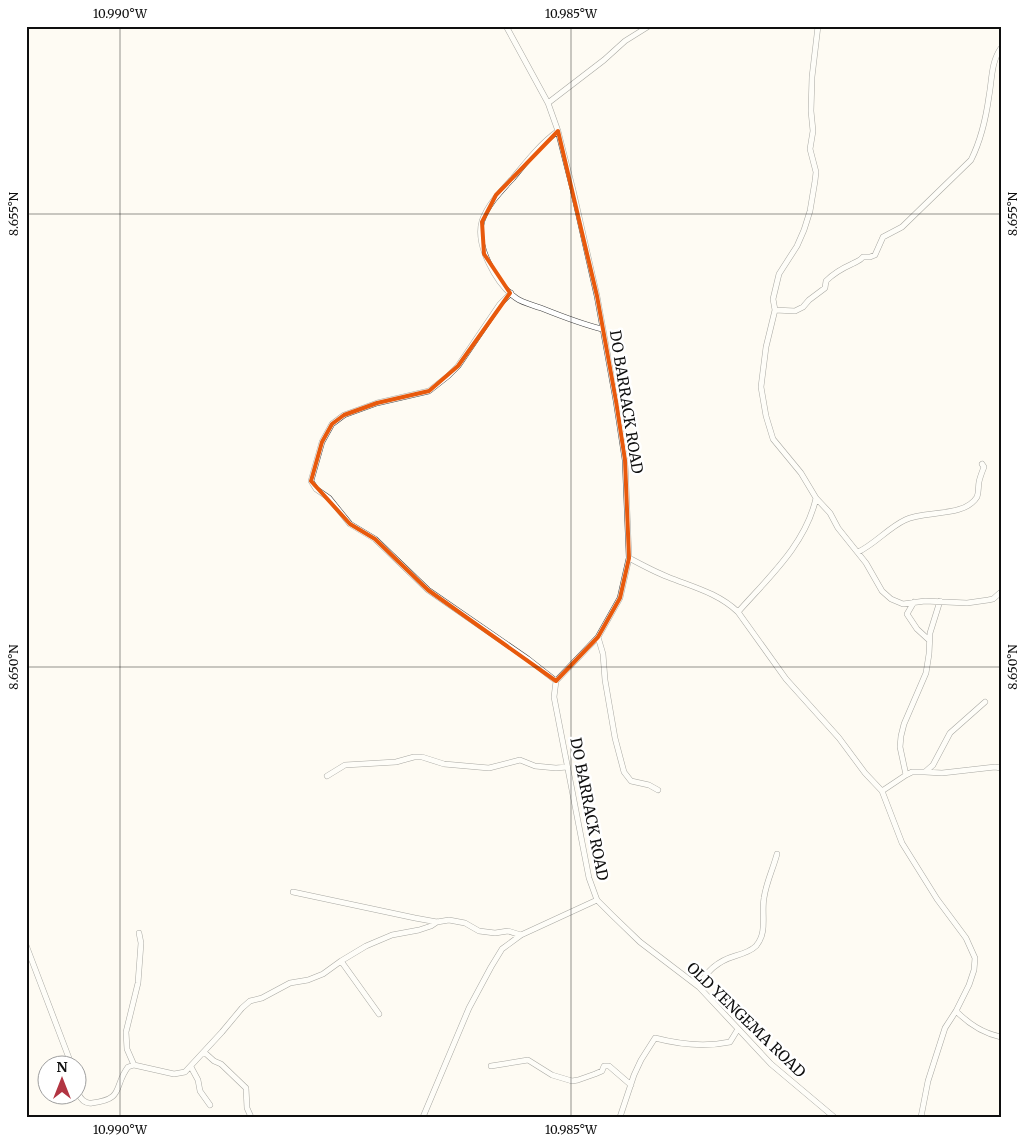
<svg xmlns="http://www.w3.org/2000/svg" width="1027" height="1143" viewBox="0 0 1027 1143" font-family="Merriweather,serif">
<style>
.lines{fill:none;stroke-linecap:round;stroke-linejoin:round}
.minor-casing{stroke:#424242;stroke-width:6}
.minor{stroke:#fff;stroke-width:5}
.marked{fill:none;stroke:#e8590c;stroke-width:4;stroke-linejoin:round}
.ticks{fill:none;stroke:#0f0f0f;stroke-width:1;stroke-opacity:0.45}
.labels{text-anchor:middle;stroke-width:5;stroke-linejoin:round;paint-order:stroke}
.street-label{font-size:15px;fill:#0f0f0f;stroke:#fff}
.neatline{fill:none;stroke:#0f0f0f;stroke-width:2}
.ticks-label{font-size:12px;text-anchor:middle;fill:#0f0f0f}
</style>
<rect width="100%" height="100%" fill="#fefbf3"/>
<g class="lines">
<defs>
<path id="minor" d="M506,26L548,103
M649,26L625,41L604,60L548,103L558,131L573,190L597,296L616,401L625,460L629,558L620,598L611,614L598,637L556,681L554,697L589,878L597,900L612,915L640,942L699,987L771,1064L834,1117
M818,26L812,77L811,111L813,131L810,149L816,172L815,181L810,211L804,230L797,246L779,274L773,299L775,310L766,347L761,387L766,416L773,439L801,473L816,498L830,513L838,528L866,563L882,591L891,599L903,604L925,601L967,603L988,600L993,599L1001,592
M558,131C540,144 527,161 513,178C501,191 488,204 482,221C475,245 496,284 516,298C523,303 533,305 541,308C561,316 581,324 602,329
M511,293L500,304L458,366L448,376L429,391L377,403L344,415L332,424L322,442L311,481L316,489L329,498L350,524L375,539L428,590L528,659L556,681
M775,310L795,311L803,307L809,300L825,288L826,281C833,274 843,268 852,264C857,261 860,261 863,257H870L875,255L883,237L902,227L971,160C981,140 986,118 989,96C992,80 991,62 1001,48
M858,552C875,544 888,528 905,520C924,510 964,518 977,497C979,492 978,487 979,482C980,477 982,472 984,467L982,464
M629,558C642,565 655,572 668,577C693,587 718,593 738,612L786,679L839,738L865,773L882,791L902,843L937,899L966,938L975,958L974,970L969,985L956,1011L945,1028L928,1081L921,1117
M914,602L907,614L917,629L929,640
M738,612C768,578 806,544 816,498
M598,637L603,654L605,680L615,738L624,772L631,781L649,785L658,790
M925,772L942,773L995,767L1001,768
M906,775L900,747L901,736L904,724L926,673L929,654L930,633L940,601
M327,776L345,765L396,762L414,757H422L444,764L489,768L520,760L535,766L556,768L567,767
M882,791L906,775L912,772H925L933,765L950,733L985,702
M293,892L415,918L437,922L449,920L465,923L479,931L495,933L508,931L521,935
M26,945L72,1066
M341,961L379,1014
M699,987C706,971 718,961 735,956C742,954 751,951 756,946C768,932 761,914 764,898C766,883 773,869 777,854
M956,1011C969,1024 982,1033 1001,1037
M204,1052L214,1061L221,1064L246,1088L247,1108L251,1117
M134,1065L127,1049L126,1032L138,983L141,943L139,933
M491,1066L528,1060L552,1075L572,1081L578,1080L595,1074L602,1071L604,1066H609L631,1085
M191,1067L198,1080L200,1091L210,1105
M78,1093C81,1100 85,1104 92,1103C125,1099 113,1087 128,1067L134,1065L174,1074L185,1072L222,1032L242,1008L250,1001L262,998L290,983L308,980L323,974L341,961L366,946L392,935L419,930L431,926L437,922
M423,1117L469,1008L491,967L502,949L521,935L597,900
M620,1117L634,1075L641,1060L655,1038C678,1044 706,1047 730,1042L738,1029"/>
</defs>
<!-- minor casing -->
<use href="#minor" class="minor-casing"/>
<!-- minor -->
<use href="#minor" class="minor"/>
</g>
<!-- marked area -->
<path d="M0 0H1027V1143H0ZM558,131L597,296L616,401L625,460L629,558L620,598L598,637L556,681L428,590L375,539L350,524L311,481L322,442L332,424L344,415L377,403L429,391L458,366L510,293L484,254L482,222L496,195Z" fill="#fefbf3" fill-opacity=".55" fill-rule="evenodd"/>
<path class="marked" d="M558,131L597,296L616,401L625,460L629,558L620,598L598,637L556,681L428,590L375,539L350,524L311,481L322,442L332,424L344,415L377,403L429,391L458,366L510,293L484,254L482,222L496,195Z"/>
<!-- ticks -->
<path class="ticks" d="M120,26V1117M571,26V1117M26,214H1001M26,667H1001"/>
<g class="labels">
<!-- street labels -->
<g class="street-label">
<text transform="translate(626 402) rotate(81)" y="5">DO BARRACK ROAD</text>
<text transform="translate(589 809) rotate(79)" y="5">DO BARRACK ROAD</text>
<text transform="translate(746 1020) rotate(44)" y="5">OLD YENGEMA ROAD</text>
</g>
</g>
<!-- border -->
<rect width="1027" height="1143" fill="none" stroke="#ffffff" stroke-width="55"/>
<!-- north arrow -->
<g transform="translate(62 1080)"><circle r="24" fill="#ffffff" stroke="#9f9f9f"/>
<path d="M0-4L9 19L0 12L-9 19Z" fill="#b23542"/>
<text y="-8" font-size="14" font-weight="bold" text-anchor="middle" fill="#0f0f0f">N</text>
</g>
<rect x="28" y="28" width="972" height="1088" class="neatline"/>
<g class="ticks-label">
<text x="120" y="18">10.990°W</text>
<text x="571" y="18">10.985°W</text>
<text transform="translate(14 214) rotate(-90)" y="4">8.655°N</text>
<text transform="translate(1013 214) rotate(-90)" y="4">8.655°N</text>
<text transform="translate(14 667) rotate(-90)" y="4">8.650°N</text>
<text transform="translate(1013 667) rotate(-90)" y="4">8.650°N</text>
<text x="120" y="1134">10.990°W</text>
<text x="571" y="1134">10.985°W</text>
</g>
</svg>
